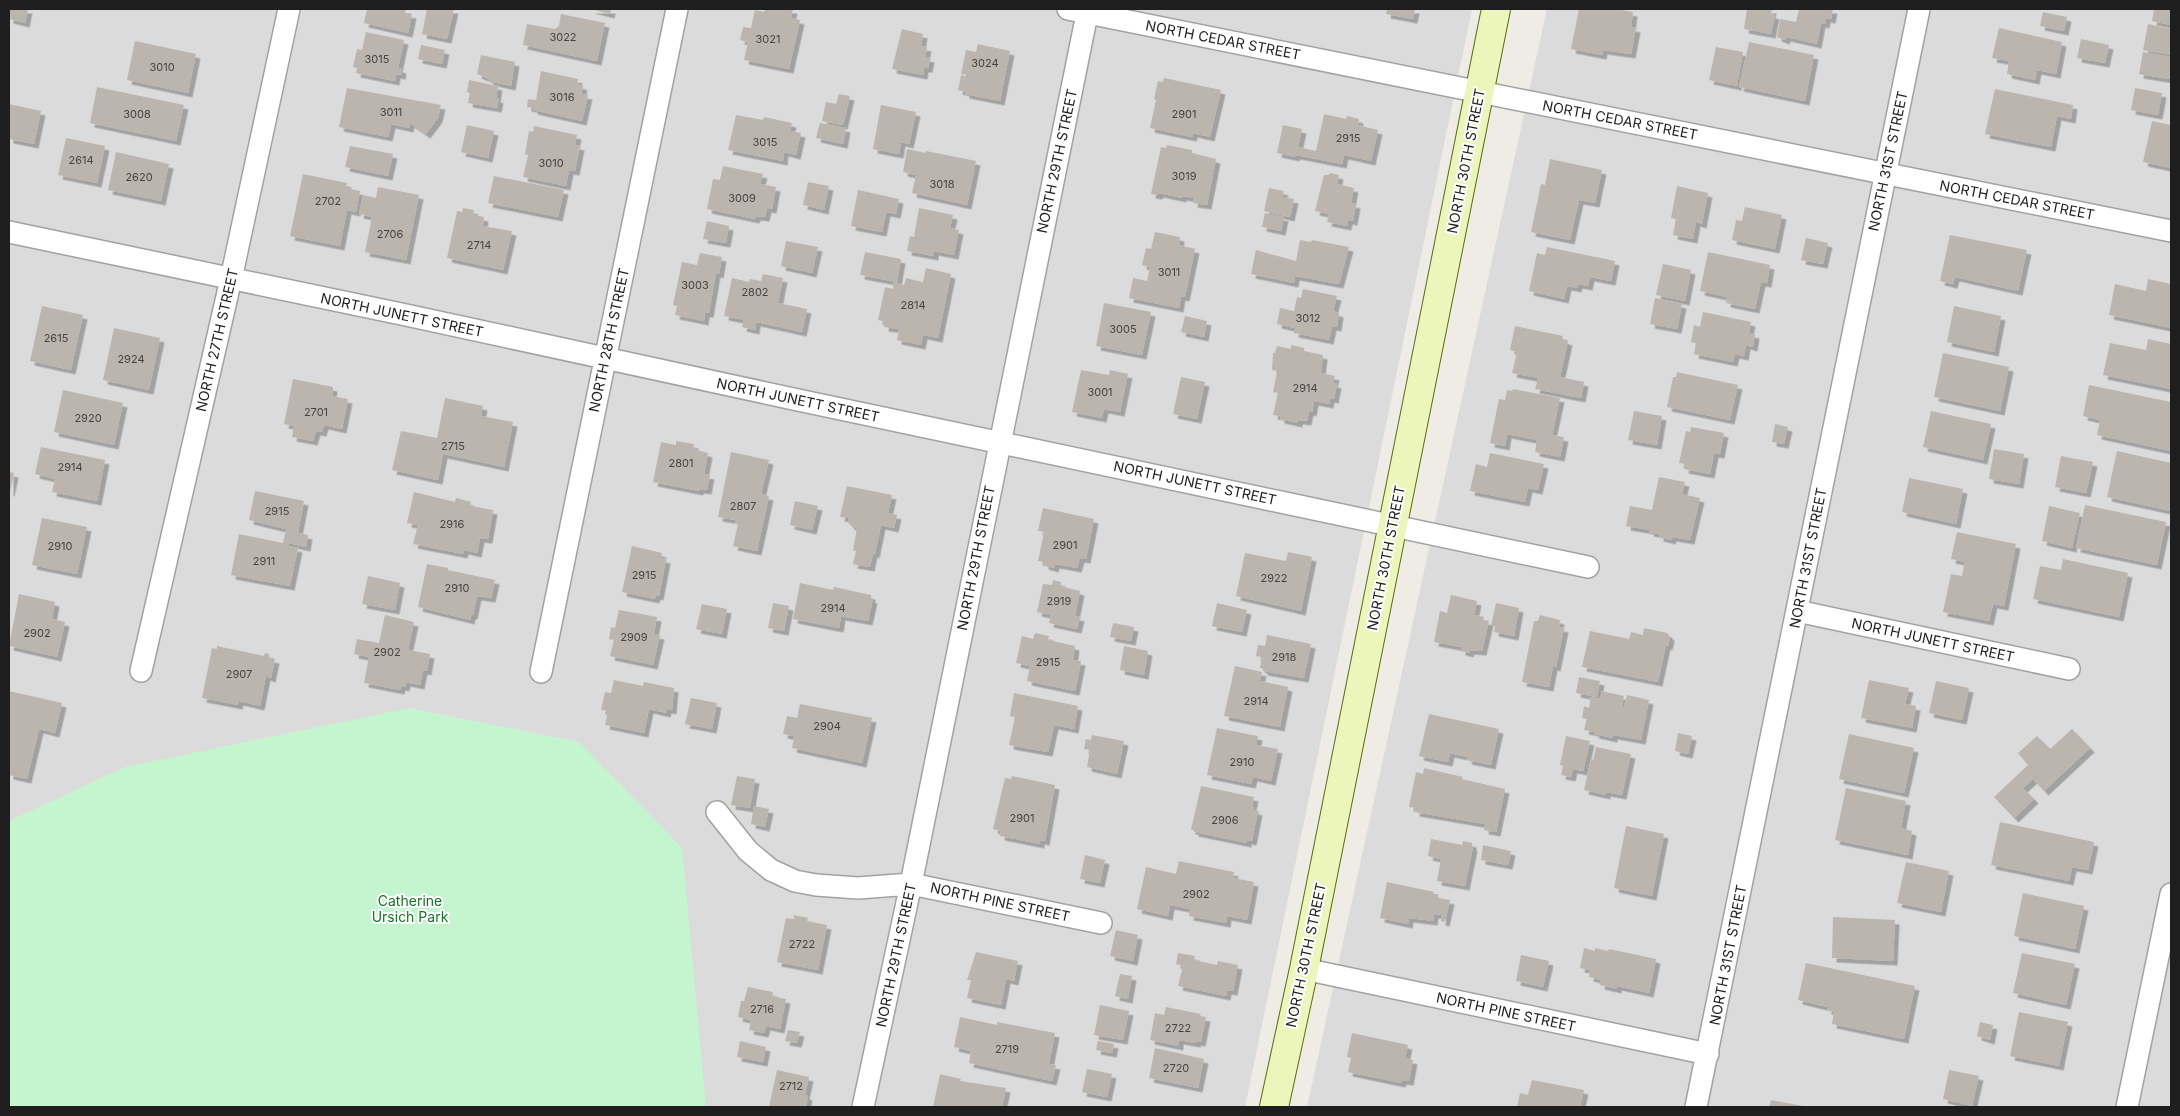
<svg xmlns="http://www.w3.org/2000/svg" width="2180" height="1116" viewBox="0 0 2180 1116" font-family="Inter,sans-serif">
<style>
.residential{fill:#dcdbdb}
.park{fill:#c5f5ce}
.building{fill:#bbb5ae;filter:url(#shadow)}
.lines{fill:none;stroke-linecap:round;stroke-linejoin:round}
.street-casing{stroke:#a2a2a2;stroke-width:24}
.secondary-casing{stroke:#586d0c;stroke-width:30}
.street{stroke:#fff;stroke-width:21}
.secondary{stroke:#ebf5bc;stroke-width:28}
.labels{text-anchor:middle;stroke-width:4;stroke-linejoin:round;paint-order:stroke}
.number-label{font-size:11px;fill:#454442}
.street-label{font-size:14px;fill:#1e1e1e;stroke:#fff}
.park-label{font-size:14px;fill:#137527;stroke:#fff}
</style>
<defs>
<filter id="shadow"><feDropShadow dx="4.5" dy="4.5" stdDeviation="0" flood-color="#0004"/></filter>
</defs>
<rect width="100%" height="100%" fill="#eeece5"/>
<!-- residential -->
<path class="residential" d="M9,9H1472L1245,1107H9Z
M1547,9H2171V1107H1307Z"/>
<!-- park -->
<path class="park" d="M409,708L579,742L682,848L706,1107H9V821L125,767Z"/>
<!-- building -->
<path class="building" d="M9,9H28L25,23L9,19Z
M367,9H406L405,13L412,14L408,33L364,23Z
M427,9H454L447,39L422,34Z
M590,9H611L610,14Z
M765,9H793L791,18L800,20L789,69L744,60L748,42L740,40L743,27L751,28L755,10L764,12Z
M1387,9H1415L1413,19L1386,14Z
M1579,9H1615L1633,12L1631,27L1636,28L1631,54L1603,50L1602,55L1571,49Z
M1747,9H1772L1771,14L1775,15L1771,34L1744,29Z
M1799,9H1833L1831,19L1826,18L1825,24L1821,23L1817,44L1786,37L1785,40L1777,37L1780,19L1796,22Z
M2154,9H2171V25L2152,21Z
M2043,12L2067,17L2064,31L2040,26Z
M561,14L605,23L597,61L523,45L527,24L555,29L559,26Z
M2148,24L2171,29V55L2143,50Z
M1999,28L2062,42L2056,74L2037,70L2035,80L2007,74L2009,61L1992,58Z
M902,29L923,34L921,46L927,47L925,57L930,58L928,68H924L923,75L892,69Z
M366,32L404,40L398,68L402,69L401,75L396,74L395,81L356,73L357,68L353,67L357,49L362,50Z
M2081,39L2109,45L2105,63L2077,58Z
M135,41L196,54L188,93L127,80Z
M1749,42L1814,55L1805,101L1739,87Z
M978,44L1010,51L1000,101L965,94V92L958,90L961,75L969,77V75L961,74L966,50L976,52Z
M421,45L445,50L442,64L418,59Z
M1716,47L1743,52L1737,86L1709,80Z
M2143,52L2171,57L2169,79L2139,74Z
M481,55L515,62L511,86L489,81V79L477,74Z
M541,71L578,79L577,84L583,86L581,94L588,95L582,121L533,110V108L527,107L528,99L536,100Z
M1164,78L1221,90L1210,137L1193,133L1192,137L1150,128L1156,100L1154,99L1158,81L1163,82Z
M469,80L498,86L496,98L499,99L497,108L468,103L470,93L467,92Z
M97,87L184,105L176,141L90,123Z
M347,88L441,105L438,118L426,134L410,123L409,128L391,124L388,137L339,127Z
M2135,88L2162,93L2158,115L2131,110Z
M1995,89L2073,105L2071,119L2057,116L2051,147L1985,134Z
M839,94L850,96L843,125L822,121L826,102L836,104Z
M9,104L41,111L34,144L9,139Z
M881,105L916,112L909,144L901,142L899,154L873,149Z
M1324,114L1346,119L1347,116L1359,119L1358,125L1378,130L1371,161L1344,155L1342,164L1296,155L1295,157L1277,153L1283,125L1302,129L1298,147L1316,151Z
M736,115L763,120L764,117L792,123L790,131L801,133L796,155L784,152L783,161L728,150Z
M2152,121L2171,125V168L2143,162Z
M820,123L846,128L843,144L816,138Z
M467,125L494,131L488,158L461,152Z
M534,126L577,135L575,145L580,146L575,171L569,170L566,186L523,177L528,155L525,154L529,131L533,132Z
M66,138L105,146L97,183L58,175Z
M1167,145L1192,150V153L1216,159L1207,205L1193,203L1194,198L1182,196V198L1159,193L1158,195L1151,194L1161,147L1166,148Z
M350,146L393,154L388,176L345,167Z
M907,149L926,153V151L976,161L967,205L912,193L916,175L903,172Z
M116,152L169,164L161,201L108,190Z
M1550,159L1602,170L1595,203L1579,200L1570,240L1531,232L1541,184L1545,185Z
M723,166L763,174L760,184L776,187L772,209L767,208L765,217L756,216L755,219L707,209L713,179L720,180Z
M1330,173L1339,175L1337,184L1354,188L1351,203L1356,204L1353,221L1348,220L1347,226L1327,222L1329,214L1315,211L1324,175H1329Z
M303,174L347,183L346,188L360,191L356,212L347,210L340,246L290,236Z
M494,176L564,190L558,217L488,203Z
M808,182L829,186L824,210L803,205Z
M1677,186L1708,193L1702,224L1696,222L1693,239L1673,235L1676,219L1671,218Z
M378,187L419,195L406,260L365,252L372,217L359,214L363,195L376,198Z
M1269,188L1284,191L1282,197L1294,199L1290,217L1264,211Z
M858,190L899,199L896,214L886,212L882,232L851,226Z
M1745,207L1782,215L1775,249L1732,240L1736,220L1742,221Z
M463,208L474,210L473,215L484,217L483,226L512,231L503,270L447,258L457,211L462,212Z
M919,208L953,215L950,228L959,230L954,255L934,251V256L907,251L910,236L914,237Z
M1265,213L1284,217L1281,231L1262,227Z
M707,221L729,226L726,243L703,239Z
M1155,232L1180,237L1179,245L1195,249L1185,297L1181,296L1179,308L1129,298L1133,278L1147,281L1150,267L1142,265L1146,248L1151,249Z
M1950,235L2027,250L2018,291L1955,277L1953,284L1940,281Z
M1806,238L1828,243L1823,264L1801,260Z
M1300,240L1311,242L1312,240L1349,247L1339,284L1295,276L1294,283L1251,274L1256,250L1296,261Z
M786,241L818,247L812,273L781,266Z
M1547,247L1615,261L1611,281L1590,277L1588,286L1578,284L1577,288L1567,286L1564,299L1529,291L1537,253L1545,255Z
M865,252L901,259L897,282L860,275Z
M1708,252L1770,265L1767,283L1761,282L1755,309L1726,303L1727,297L1700,291Z
M700,253L722,257L719,274L716,273L709,313H705L704,321L675,315L677,306L673,305L682,262L697,265Z
M1663,264L1691,270L1685,301L1656,295Z
M926,268L951,274L938,338L923,335L921,345L897,340L899,329L884,327L885,322L878,320L885,287L893,289L894,282L904,285L906,278L923,282Z
M763,274L783,278L778,303L807,309L802,332L756,322L755,330L742,327L744,320L724,316L732,278L749,282L750,279L761,281Z
M2148,279L2171,284V328L2109,315L2115,284L2146,291Z
M1303,289L1337,296L1333,311L1339,313L1337,327L1332,326L1329,340L1294,333L1295,328L1277,324L1280,308L1294,311L1297,297L1301,298Z
M1655,298L1682,304L1677,329L1650,324Z
M1104,303L1151,312L1142,355L1096,346Z
M42,306L83,315L71,370L30,361Z
M1954,306L2001,316L1994,352L1947,342Z
M1703,312L1751,322L1749,333L1755,334L1753,347L1746,345L1744,356L1735,354L1733,362L1694,354L1696,343L1691,342L1694,325L1700,327Z
M1185,316L1207,321L1204,337L1181,332Z
M1515,326L1563,336L1562,339L1568,341L1560,377L1584,382L1581,398L1535,389L1538,378L1512,373L1517,352L1510,350Z
M114,328L160,338L149,390L103,380Z
M2148,339L2171,344V389L2103,375L2110,343L2146,350Z
M1291,345L1304,348V351L1323,355L1321,373L1335,376L1333,383L1337,384L1334,399L1330,398L1329,404L1314,401L1312,412L1309,411L1307,421L1298,420V423L1280,419V416L1273,415L1278,393L1273,392L1277,372L1290,373L1272,370L1273,353H1275L1277,346L1291,349Z
M1943,353L2009,367L2000,411L1934,397Z
M1081,370L1109,375L1110,370L1128,374L1120,412L1104,409L1102,418L1072,412Z
M1677,372L1738,385L1730,420L1667,407L1673,377H1676Z
M1181,377L1205,382L1197,419L1173,414Z
M293,379L333,387L332,396L348,399L342,429L324,425L322,432L316,431L313,441L292,437L294,426L284,424Z
M2089,385L2171,402V451L2097,435L2100,420L2083,416Z
M1513,389L1560,398L1552,435L1564,437L1560,457L1535,452L1537,440L1507,434L1505,446L1490,443L1499,399L1505,400L1507,390L1512,391Z
M63,390L123,403L114,445L54,432Z
M445,398L483,406L481,416L513,422L504,467L443,454L438,480L392,470L401,431L437,438Z
M1634,411L1662,416L1657,445L1628,440Z
M1931,411L1991,424L1983,460L1923,447Z
M1775,424L1788,427L1784,444L1772,442Z
M1691,427L1724,433L1720,454L1714,453L1710,474L1684,469L1685,464L1679,463L1686,431L1690,432Z
M676,441L694,444L693,449L708,453L704,474L710,475L707,490L699,489V491L653,482L661,442L676,445Z
M41,447L105,460L97,501L52,492L55,479L35,474Z
M1994,449L2024,454L2019,484L1989,479Z
M2117,451L2171,463V511L2107,497Z
M731,452L769,460L761,494L769,496L757,551L733,546L738,524L735,523V520L718,517Z
M1490,453L1544,464L1538,490L1528,488L1525,502L1470,491L1476,464L1487,467Z
M2061,456L2093,462L2086,493L2055,487Z
M9,472L14,473L10,492H9Z
M1659,477L1685,482L1682,494L1700,498L1690,540L1672,537L1671,540L1659,537V534L1649,532L1650,530L1626,526L1630,506L1652,510Z
M1909,478L1963,489L1956,524L1902,512Z
M847,486L892,495L888,513L897,515L894,528L881,525L875,554L873,553L870,567L853,564L856,551L853,550L857,528L851,526L848,522V518L840,517Z
M255,491L304,501L298,532L249,520Z
M414,492L455,502L456,498L471,502L470,506L493,510L488,539L480,538L477,553L464,550L463,554L413,544L418,525L407,523Z
M795,501L818,506L812,530L790,525Z
M2085,505L2166,522L2157,565L2076,548Z
M2049,506L2080,513L2072,548L2042,541Z
M1043,508L1094,519L1086,559L1080,558L1077,568L1055,564L1054,568L1044,565V562L1038,561L1044,532L1038,531Z
M42,518L87,527L77,574L32,565Z
M286,530L308,535L306,547L288,543V546L298,548L290,586L231,575L239,534L283,543Z
M1957,532L2016,544L2004,606L1993,604L1989,621L1943,612L1951,574L1962,576L1965,562L1951,559Z
M632,546L662,553L661,558L666,559L659,596L656,595L655,599L622,592Z
M1288,552L1312,557L1301,611L1236,596L1245,553L1286,561Z
M2063,559L2128,573L2119,617L2033,599L2040,566L2061,570Z
M427,564L448,568V570L495,580L491,598L477,596L473,615H471L470,620L418,607Z
M368,576L400,583L395,610L362,604Z
M1053,580L1061,582L1060,586L1080,591L1075,616L1080,617L1077,629L1049,623L1051,615L1037,612L1043,584L1052,585Z
M800,583L833,590L834,587L871,595V599H873L868,621L841,616L839,628L793,619Z
M19,594L55,602L52,619L65,622L57,657L9,646Z
M1451,595L1477,601L1474,615L1484,617L1483,620L1489,621L1482,651L1470,650L1469,653L1461,651V647L1434,642L1440,611L1447,613Z
M773,603L789,606L784,631L768,628Z
M1217,603L1247,610L1242,632L1212,626Z
M1496,603L1519,608L1514,636L1494,632L1495,626H1491Z
M702,604L727,609L722,634L696,629Z
M619,610L657,617L654,634L660,635L653,665L610,656L614,640L609,639L611,627L615,628Z
M385,615L414,622L408,650L430,654L427,671L423,670L420,685L406,682L405,687L401,686L400,690L364,683L369,657L354,654L357,639L379,643Z
M1540,615L1560,620L1559,627L1564,628L1556,667L1553,666L1549,687L1522,682L1534,621H1538Z
M1113,623L1134,627L1131,641L1110,637Z
M1644,628L1667,633L1670,637L1668,646L1666,645L1658,682L1582,667L1590,631L1629,639L1631,632L1643,635Z
M1035,633L1049,636L1048,640L1075,646L1073,660L1081,661L1075,691L1027,681L1030,666L1016,663L1022,636L1033,639Z
M1267,635L1311,644L1304,678L1263,671V669L1260,668L1262,657L1256,656L1258,645L1265,646Z
M217,646L264,656L265,653L269,654V658L275,659L271,678L266,676L260,706L239,701L238,705L202,698L212,648L217,649Z
M1124,646L1148,651L1144,675L1120,670Z
M1235,666L1262,672L1260,681L1288,687L1280,727L1224,716Z
M1579,677L1600,681L1597,697L1576,693Z
M614,680L643,686L644,682L674,688L672,710L667,709L666,713L649,709L644,733L605,725L608,711L601,710L605,692L611,693Z
M1869,680L1909,688L1905,704L1916,706L1912,728L1861,718Z
M1936,681L1969,688L1962,720L1929,713Z
M9,691L62,703L55,733L39,729L27,779L9,775Z
M1602,691L1624,696L1622,706H1624L1627,695L1649,700L1641,740L1613,735V738L1594,734L1595,732L1584,730L1587,719L1582,718L1584,706L1589,708L1591,697L1600,699Z
M1014,693L1078,706L1074,729L1054,725L1048,752L1009,745L1015,717L1010,716Z
M691,698L717,703L712,729L685,724Z
M800,704L872,718L862,763L792,748L794,736L783,734L787,716L797,718Z
M1429,714L1499,729L1491,765L1467,760L1468,757L1450,753L1448,762L1419,756Z
M1217,728L1258,736L1256,745L1278,749L1271,781L1253,777L1251,784L1207,775Z
M2072,729L2090,748L2044,791L2033,779L2023,788L2034,799L2014,818L1994,797L2028,765L2018,753L2037,736L2050,749Z
M1678,733L1692,736L1688,754L1675,751Z
M1849,734L1914,748L1904,793L1839,779Z
M1092,735L1124,741L1117,774L1087,767L1090,750L1084,749L1086,739L1091,740Z
M1566,736L1590,741L1583,771L1573,769L1571,777L1561,775L1563,766L1560,765Z
M1596,747L1631,754L1622,795L1606,792V795L1584,790L1591,759L1593,760Z
M1424,768L1463,777L1462,779L1505,789L1496,832L1484,830L1485,824L1415,812L1416,808L1409,807L1416,772L1423,774Z
M737,776L755,779L750,808L731,805Z
M1012,776L1055,785L1045,841L1040,840V844L1000,836L1001,831L993,829L1005,778L1011,779Z
M1201,786L1254,797L1252,806L1254,807V810L1258,811L1252,841L1247,840V843L1194,832V830H1191Z
M1846,788L1906,801L1901,828L1912,831L1908,855L1835,840Z
M754,806L769,809L765,827L751,824Z
M2000,822L2094,842L2088,870L2072,867L2069,881L1991,865Z
M1626,826L1664,834L1652,896L1614,888Z
M1431,839L1462,845L1463,841L1472,843V846L1473,847L1465,886L1437,881L1441,859L1428,856Z
M1483,845L1511,851L1508,865L1481,860Z
M1085,855L1105,860L1100,883L1080,879Z
M1179,861L1234,872L1233,878L1254,882L1247,920L1227,916L1226,923L1189,916L1190,909L1170,905L1168,916L1137,909L1146,867L1176,874Z
M1906,862L1949,871L1941,912L1897,903Z
M1387,882L1434,892L1433,894H1438V898L1450,900L1445,922L1441,921L1442,915L1434,914L1433,921L1409,918L1408,924L1380,918Z
M2023,893L2084,906L2075,949L2014,936Z
M794,915L808,918L807,921L827,925L818,970L777,962L786,918L794,919Z
M1833,917L1895,920L1893,961L1832,958Z
M1116,930L1138,935L1133,961L1110,956Z
M1584,948L1595,951V948L1608,951L1609,949L1656,959L1649,993L1617,986V989L1600,985L1601,980L1589,977L1590,970L1580,968Z
M976,952L1018,961L1014,981L1006,979L1001,1005L967,998L971,980H967Z
M1178,953L1195,956L1194,960L1217,965L1218,961L1238,965L1233,991L1227,990L1226,996L1178,986L1183,966L1176,964Z
M2022,953L2075,964L2066,1005L2013,993Z
M1521,955L1549,961L1543,987L1516,981Z
M1806,963L1915,986L1904,1039L1832,1024L1834,1012L1827,1010V1007L1798,1000Z
M1120,974L1132,976L1128,999L1115,996Z
M748,987L773,992L772,996L786,999L780,1029L766,1026L764,1033L749,1030L751,1020L738,1017L741,1001H744Z
M1100,1005L1129,1011L1123,1040L1094,1035Z
M1166,1007L1201,1014L1200,1016L1206,1017L1201,1042L1197,1041L1196,1043L1179,1040V1046L1150,1040L1155,1013L1164,1015Z
M2019,1012L2068,1022L2059,1066L2010,1056Z
M960,1017L997,1025V1022L1055,1033L1049,1064L1056,1065L1052,1081L969,1063L971,1051L954,1047Z
M1980,1022L1993,1025L1990,1040L1977,1036Z
M788,1030L800,1032L797,1043L785,1041Z
M1352,1033L1408,1045L1405,1058L1413,1060L1409,1081L1402,1080L1401,1083L1348,1072L1351,1058L1347,1057Z
M740,1041L766,1047L763,1062L737,1057Z
M1098,1041L1114,1044L1112,1053L1096,1050Z
M1155,1048L1204,1059L1198,1088L1149,1078Z
M1087,1069L1112,1074L1107,1097L1082,1092Z
M777,1070L809,1077L805,1095L808,1096L806,1107H769Z
M1949,1070L1979,1076L1972,1106L1943,1099Z
M940,1074L961,1079L960,1081L1006,1088L1002,1107H933Z
M1532,1080L1584,1090L1580,1107H1517L1520,1093L1528,1095Z
M1771,1100L1803,1106V1107H1769Z"/>
<g class="lines">
<defs>
<path id="street" d="M1068,9L2171,231
M9,232L406,315L798,400L1588,567
M1797,611L2069,669
M141,671L231,279L289,9
M541,672L677,9
M717,812L748,851L771,870L795,881L816,885L858,888L911,884L1101,923
M1304,969L1708,1054
M863,1107L911,884L1088,9
M1696,1107L1919,9
M2127,1107L2171,894"/>
<path id="secondary" d="M1274,1107L1304,969L1496,9"/>
</defs>
<!-- street casing -->
<use href="#street" class="street-casing"/>
<!-- secondary casing -->
<use href="#secondary" class="secondary-casing"/>
<!-- street -->
<use href="#street" class="street"/>
<!-- secondary -->
<use href="#secondary" class="secondary"/>
</g>
<g class="labels">
<!-- number labels -->
<g class="number-label">
<text x="563" y="41">3022</text>
<text x="768" y="43">3021</text>
<text x="377" y="63">3015</text>
<text x="985" y="67">3024</text>
<text x="162" y="71">3010</text>
<text x="562" y="101">3016</text>
<text x="391" y="116">3011</text>
<text x="137" y="118">3008</text>
<text x="1184" y="118">2901</text>
<text x="1348" y="142">2915</text>
<text x="765" y="146">3015</text>
<text x="81" y="164">2614</text>
<text x="551" y="167">3010</text>
<text x="1184" y="180">3019</text>
<text x="139" y="181">2620</text>
<text x="942" y="188">3018</text>
<text x="742" y="202">3009</text>
<text x="328" y="205">2702</text>
<text x="390" y="238">2706</text>
<text x="479" y="249">2714</text>
<text x="1169" y="276">3011</text>
<text x="695" y="289">3003</text>
<text x="755" y="296">2802</text>
<text x="913" y="309">2814</text>
<text x="1308" y="322">3012</text>
<text x="1123" y="333">3005</text>
<text x="56" y="342">2615</text>
<text x="131" y="363">2924</text>
<text x="1305" y="392">2914</text>
<text x="1100" y="396">3001</text>
<text x="316" y="416">2701</text>
<text x="88" y="422">2920</text>
<text x="453" y="450">2715</text>
<text x="681" y="467">2801</text>
<text x="70" y="471">2914</text>
<text x="743" y="510">2807</text>
<text x="277" y="515">2915</text>
<text x="452" y="528">2916</text>
<text x="1065" y="549">2901</text>
<text x="60" y="550">2910</text>
<text x="264" y="565">2911</text>
<text x="644" y="579">2915</text>
<text x="1274" y="582">2922</text>
<text x="457" y="592">2910</text>
<text x="1059" y="605">2919</text>
<text x="833" y="612">2914</text>
<text x="37" y="637">2902</text>
<text x="634" y="641">2909</text>
<text x="387" y="656">2902</text>
<text x="1284" y="661">2918</text>
<text x="1048" y="666">2915</text>
<text x="239" y="678">2907</text>
<text x="1256" y="705">2914</text>
<text x="827" y="730">2904</text>
<text x="1242" y="766">2910</text>
<text x="1022" y="822">2901</text>
<text x="1225" y="824">2906</text>
<text x="1196" y="898">2902</text>
<text x="802" y="948">2722</text>
<text x="762" y="1013">2716</text>
<text x="1178" y="1032">2722</text>
<text x="1007" y="1053">2719</text>
<text x="1176" y="1072">2720</text>
<text x="791" y="1090">2712</text>
</g>
<!-- street labels -->
<g class="street-label">
<text transform="translate(1223 40) rotate(11)" y="5">NORTH CEDAR STREET</text>
<text transform="translate(1620 120) rotate(11)" y="5">NORTH CEDAR STREET</text>
<text transform="translate(1057 161) rotate(-78)" y="5">NORTH 29TH STREET</text>
<text transform="translate(1466 161) rotate(-79)" y="5">NORTH 30TH STREET</text>
<text transform="translate(1888 161) rotate(-78)" y="5">NORTH 31ST STREET</text>
<text transform="translate(2017 200) rotate(11)" y="5">NORTH CEDAR STREET</text>
<text transform="translate(402 315) rotate(12)" y="5">NORTH JUNETT STREET</text>
<text transform="translate(217 340) rotate(-77)" y="5">NORTH 27TH STREET</text>
<text transform="translate(609 340) rotate(-78)" y="5">NORTH 28TH STREET</text>
<text transform="translate(798 400) rotate(12)" y="5">NORTH JUNETT STREET</text>
<text transform="translate(1195 483) rotate(12)" y="5">NORTH JUNETT STREET</text>
<text transform="translate(976 558) rotate(-79)" y="5">NORTH 29TH STREET</text>
<text transform="translate(1386 558) rotate(-79)" y="5">NORTH 30TH STREET</text>
<text transform="translate(1808 558) rotate(-79)" y="5">NORTH 31ST STREET</text>
<text transform="translate(1933 640) rotate(12)" y="5">NORTH JUNETT STREET</text>
<text transform="translate(1000 902) rotate(12)" y="5">NORTH PINE STREET</text>
<text transform="translate(896 955) rotate(-78)" y="5">NORTH 29TH STREET</text>
<text transform="translate(1306 955) rotate(-78)" y="5">NORTH 30TH STREET</text>
<text transform="translate(1728 955) rotate(-79)" y="5">NORTH 31ST STREET</text>
<text transform="translate(1506 1012) rotate(12)" y="5">NORTH PINE STREET</text>
</g>
<!-- park labels -->
<g class="park-label">
<text x="410" y="906">Catherine<tspan x="410" dy="16">Ursich Park</tspan></text>
</g>
</g>
<!-- border -->
<rect width="2180" height="1116" fill="none" stroke="#1e1e1e" stroke-width="20"/>
</svg>
